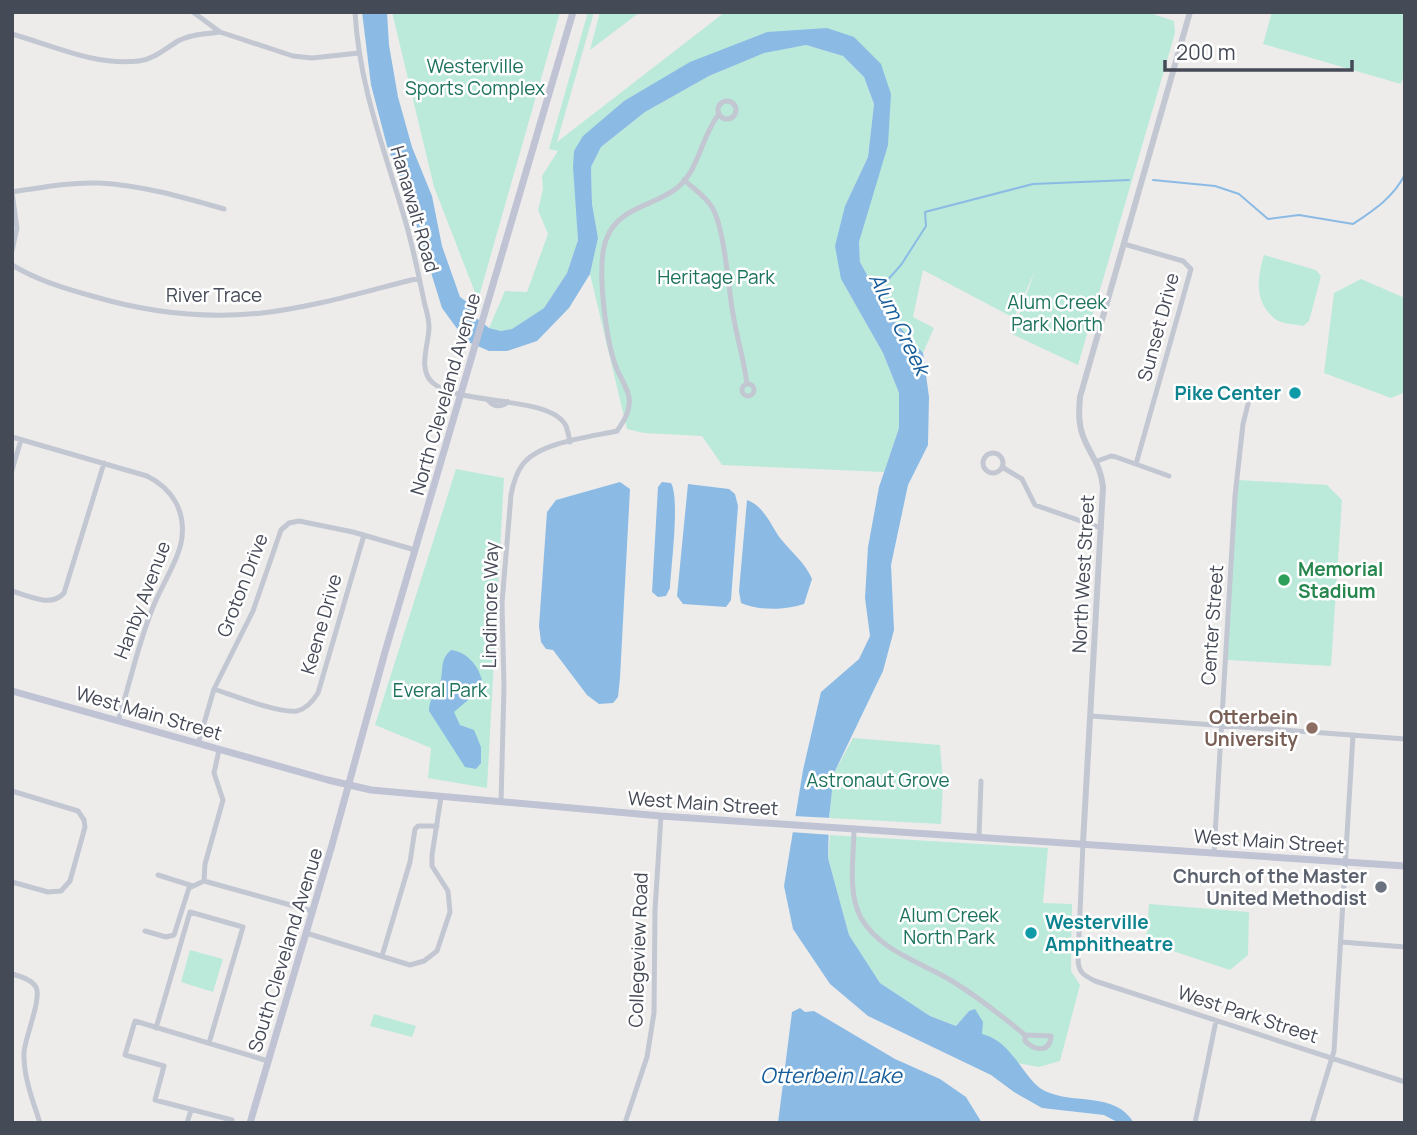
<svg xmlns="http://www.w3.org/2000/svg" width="1417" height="1135" viewBox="0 0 1417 1135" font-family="Manrope,sans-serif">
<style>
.green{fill:#bbeada}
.water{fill:#8bbbe4}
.pier{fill:#eeeceb}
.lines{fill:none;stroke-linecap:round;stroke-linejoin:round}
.stream{stroke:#8bbbe4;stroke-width:2}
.minor{stroke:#c2c7d2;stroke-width:5}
.tertiary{stroke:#c2c7d2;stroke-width:6}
.secondary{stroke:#bfc3d4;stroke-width:7}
.culture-dot{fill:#0f9aa8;stroke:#fff;stroke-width:2.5}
.leisure-dot{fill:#2e9e5b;stroke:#fff;stroke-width:2.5}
.education-dot{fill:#8d6e63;stroke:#fff;stroke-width:2.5}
.worship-dot{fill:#6b7280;stroke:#fff;stroke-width:2.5}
.labels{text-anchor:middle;stroke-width:5;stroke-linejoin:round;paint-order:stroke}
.park-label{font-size:19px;fill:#1c725d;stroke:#fff}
.street-label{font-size:19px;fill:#454a57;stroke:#fff}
.culture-label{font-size:19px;font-weight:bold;fill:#0d838f;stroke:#fff;text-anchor:end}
.leisure-label{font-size:19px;font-weight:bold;fill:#27864d;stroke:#fff;text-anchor:start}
.education-label{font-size:19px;font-weight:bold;fill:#785e54;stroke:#fff;text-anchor:end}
.worship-label{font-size:19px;font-weight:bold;fill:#5b616d;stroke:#fff;text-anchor:end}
.water-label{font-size:21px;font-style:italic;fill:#155c9a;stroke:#fff}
</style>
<rect width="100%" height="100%" fill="#eeeceb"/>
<!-- green -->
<path class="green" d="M392,12H560L478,300L434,187Z
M588,12H594L557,142L725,12H1147L1174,21L1175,33L1078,365L1012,334L1035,271L1014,318L923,270L913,317L934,328L923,353L889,315L860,262L859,242L870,203L891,94L827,28L624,101L584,136L574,152L578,240L567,273L544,308L512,329L501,331L489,328L505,291L527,292L548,234L538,210L543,189L542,176L558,151L549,149Z
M600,12H640L590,50Z
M1272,12H1405V71L1401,84L1263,44Z
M806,45L843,56L864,77L874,104L868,157L845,206L841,279L883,353L899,393V428L884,472L722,465L702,436L644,433L627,429L590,274L598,238L592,204L591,167L601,147L645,112L709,76L764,52Z
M1264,255L1316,270L1321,276L1309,321L1303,326C1295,324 1282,324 1275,319C1254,302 1257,278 1264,255Z
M1361,279L1405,298V392L1391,398L1324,373L1334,293Z
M456,469L504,478L487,788L428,778L431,748L375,725Z
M1238,480L1327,485L1342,500L1331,666L1227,660Z
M853,738L940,745L943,783L941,824L829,818L834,773Z
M830,835L1048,848L1043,903L1072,904L1071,971L1080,985L1060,1061L1039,1067L989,1058L969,1011L956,1026L930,1016L880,983L849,935L828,858Z
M1149,904L1249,912L1248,955L1230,970L1146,942Z
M190,950L223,959L213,992L181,982Z
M374,1014L416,1026L412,1037L370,1026Z"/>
<!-- water -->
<path class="water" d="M362,12H387L389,45L398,97L412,147L432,196L442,246L460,297L467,302L475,317L489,328L501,331L512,329L544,308L567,273L578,240L573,167L574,151L583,136L624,101L690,62L767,32L827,28L854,37L881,64L891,94L888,145L859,242L860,262L889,315L923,353L929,397L928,445L908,485L891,565L894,630L883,671L834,773L829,818L828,858L849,935L880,983L930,1016L956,1026L969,1011L975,1009L983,1022L982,1034C1013,1041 1024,1081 1045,1091C1074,1105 1115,1091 1134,1123H1119L1104,1115L1042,1108L1014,1092L991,1075L868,1016L830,984L793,929L784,886L803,770L821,692L859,659L870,636L865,598L868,547L879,487L899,428V393L883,353L841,279L835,246L845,206L868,157L874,104L864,77L843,56L806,45L764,53L709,76L645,112L601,147L591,167L592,204L598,238L590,274L569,308L537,341L507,351H489L466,341L442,308L406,192L387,146L371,85Z
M620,482L630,489L620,678L618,697L613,703L599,704L587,695L553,650L546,649L541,642L539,626L547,512L556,500Z
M662,482L671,483C680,498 671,567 670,588L666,596L658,597L652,592L658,487Z
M688,484L729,489L735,494L738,506L731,600L726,607L683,604L677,596Z
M747,500C763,505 771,525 780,538C791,552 805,562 812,579L804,604C786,610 758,611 741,603L739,591Z
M451,650C467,652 478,665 482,680L475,694L454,712L460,725L474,730L481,747V763L476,769L465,767L429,711C429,698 436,695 440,683C444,671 439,660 451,650Z
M800,1008L805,1012L814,1011L895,1059L940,1079L966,1097L982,1123H778L792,1012Z"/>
<!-- pier -->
<path class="pier" d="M793,816L832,818L833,835L790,832Z"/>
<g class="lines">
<!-- stream -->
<path class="stream" d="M1153,180L1215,186L1239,194L1268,219L1299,215L1353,224C1374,210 1394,197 1405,174
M875,294L901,265L926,226L925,212L1033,184L1129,180"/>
<!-- minor -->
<path class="minor" d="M12,12H13
M193,12L220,32L293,56L312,58L359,53
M355,12C359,84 383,146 403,213C412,242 418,272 424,301C426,310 429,318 429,327C429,344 417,370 433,383C459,406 551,395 566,426C568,431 569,437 570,442
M12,34C54,46 95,66 139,61C154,59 165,49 178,41C190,34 207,34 220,32
M718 110a9 9 0 1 1 18 0a9 9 0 1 1-18 0Z
M684,180C693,188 706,197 712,207C725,229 728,287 733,314C737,338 744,360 747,384
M12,192C40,188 69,182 98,183C141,185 183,197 224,209
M1124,244L1183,261L1191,269L1136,464
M12,251L17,228L12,192
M12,265C37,280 63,288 92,296C146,312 205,319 262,313C315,307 367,291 419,278
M742 390a6 6 0 1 1 12 0a6 6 0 1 1-12 0Z
M488,400C494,407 500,408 508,402
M12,437L147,476C171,488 185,509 182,537C180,558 161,586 153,607C138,644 130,683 118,721
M983 463a10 10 0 1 1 20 0a10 10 0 1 1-20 0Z
M1097,461L1111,456L1116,457L1169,476
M1002,467L1022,479L1035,505L1101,528
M12,470L21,440
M12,591C29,596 51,608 64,593L104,463
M214,689C232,695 280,714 297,711C306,709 313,701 318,693L364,535
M1091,716L1405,739
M198,744L214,689L253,611L281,530L289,523L299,521L353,532L415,550
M12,791L78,811L84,820L85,827L70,881L61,891L48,892L12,882
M501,802L504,687L502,603L511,495C513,484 516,473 523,464C540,442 590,437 617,431C624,421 631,410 629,397C627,387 620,377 616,367C606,340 596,267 606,240C617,207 653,207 677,188C700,169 701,136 719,114
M854,828C854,857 847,892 861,918C881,952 921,962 952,981C978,997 1002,1016 1025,1035V1041C1035,1051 1050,1053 1051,1036L1025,1035
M979,837L981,781
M1083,843L1078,958C1078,972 1083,975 1095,981L1405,1082
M1214,853L1235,496L1243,424L1249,400
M158,875L193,886
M204,881L205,864L223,800L214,773L219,750
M204,881L312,911
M145,931L166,937L174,935L189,888L204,881
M306,933L410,965L424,961L437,951L450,912L448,891L432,866V855L441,797
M1341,942L1405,947
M382,956L410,862L415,829L418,826H437
M12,974C20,976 31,979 36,987C42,998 25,1038 24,1052C23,1076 33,1101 40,1123
M156,1028L190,912L243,927L209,1043
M232,1120L155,1100L164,1066L125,1055L135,1021L268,1061
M187,1123L191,1110
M625,1123L647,1057L654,1013L655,910L661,816
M1195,1123L1216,1021
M1312,1123L1334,1051L1353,735"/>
<!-- tertiary -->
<path class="tertiary" d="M1083,843L1103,487C1101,465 1090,455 1083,436C1078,423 1079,411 1080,397L1190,12"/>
<!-- secondary -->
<path class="secondary" d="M12,691L328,780L371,790L661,816L1405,866
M250,1123L332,845L385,652L573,12"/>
</g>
<!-- markers -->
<g class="culture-dot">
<circle cx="1295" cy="393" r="7"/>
<circle cx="1031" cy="933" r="7"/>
</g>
<circle class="leisure-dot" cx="1284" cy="580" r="7"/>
<circle class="education-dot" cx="1312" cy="728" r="7"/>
<circle class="worship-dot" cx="1381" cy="887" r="7"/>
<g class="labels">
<!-- park labels -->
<g class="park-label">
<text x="475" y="73">Westerville<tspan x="475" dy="22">Sports Complex</tspan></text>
<text x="716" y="284">Heritage Park</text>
<text x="1057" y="309">Alum Creek<tspan x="1057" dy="22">Park North</tspan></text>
<text x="440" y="697">Everal Park</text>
<text x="878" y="787">Astronaut Grove</text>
<text x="949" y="922">Alum Creek<tspan x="949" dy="22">North Park</tspan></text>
</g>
<!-- street labels -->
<g class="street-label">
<text transform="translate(415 209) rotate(74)" y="7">Hanawalt Road</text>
<text x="214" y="302">River Trace</text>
<text transform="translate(1158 327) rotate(-75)" y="7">Sunset Drive</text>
<text transform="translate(445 394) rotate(-74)" y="7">North Cleveland Avenue</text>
<text transform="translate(1083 574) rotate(-87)" y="7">North West Street</text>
<text transform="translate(242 585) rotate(-69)" y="7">Groton Drive</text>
<text transform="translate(142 600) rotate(-69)" y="7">Hanby Avenue</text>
<text transform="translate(490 605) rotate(-89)" y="7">Lindimore Way</text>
<text transform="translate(321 624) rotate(-74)" y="7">Keene Drive</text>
<text transform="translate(1212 625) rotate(-86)" y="7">Center Street</text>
<text transform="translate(149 713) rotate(16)" y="7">West Main Street</text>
<text transform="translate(703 803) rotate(4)" y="7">West Main Street</text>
<text transform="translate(1269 841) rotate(4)" y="7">West Main Street</text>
<text transform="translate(285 950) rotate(-73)" y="7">South Cleveland Avenue</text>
<text transform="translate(638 950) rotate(-88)" y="7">Collegeview Road</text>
<text transform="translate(1248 1014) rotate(18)" y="7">West Park Street</text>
</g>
<!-- culture labels -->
<g class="culture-label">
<text x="1281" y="400">Pike Center</text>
<text x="1045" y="929" text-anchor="start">Westerville<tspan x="1045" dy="22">Amphitheatre</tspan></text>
</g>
<!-- leisure labels -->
<g class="leisure-label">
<text x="1298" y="576">Memorial<tspan x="1298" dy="22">Stadium</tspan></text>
</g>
<!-- education labels -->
<g class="education-label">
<text x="1298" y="724">Otterbein<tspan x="1298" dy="22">University</tspan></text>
</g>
<!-- worship labels -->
<g class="worship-label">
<text x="1367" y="883">Church of the Master<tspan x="1367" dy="22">United Methodist</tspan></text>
</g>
<!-- water labels -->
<g class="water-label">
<text transform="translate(899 324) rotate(64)" y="7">Alum Creek</text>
<text x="831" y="1083">Otterbein Lake</text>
</g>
</g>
<!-- border -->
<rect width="1417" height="1135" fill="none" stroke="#454a57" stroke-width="28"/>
<!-- scale -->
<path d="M1165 60v10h187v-10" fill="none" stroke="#454a57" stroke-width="3.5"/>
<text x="1176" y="60" font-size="21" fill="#454a57" stroke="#ffffff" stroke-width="5" paint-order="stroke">200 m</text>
</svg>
